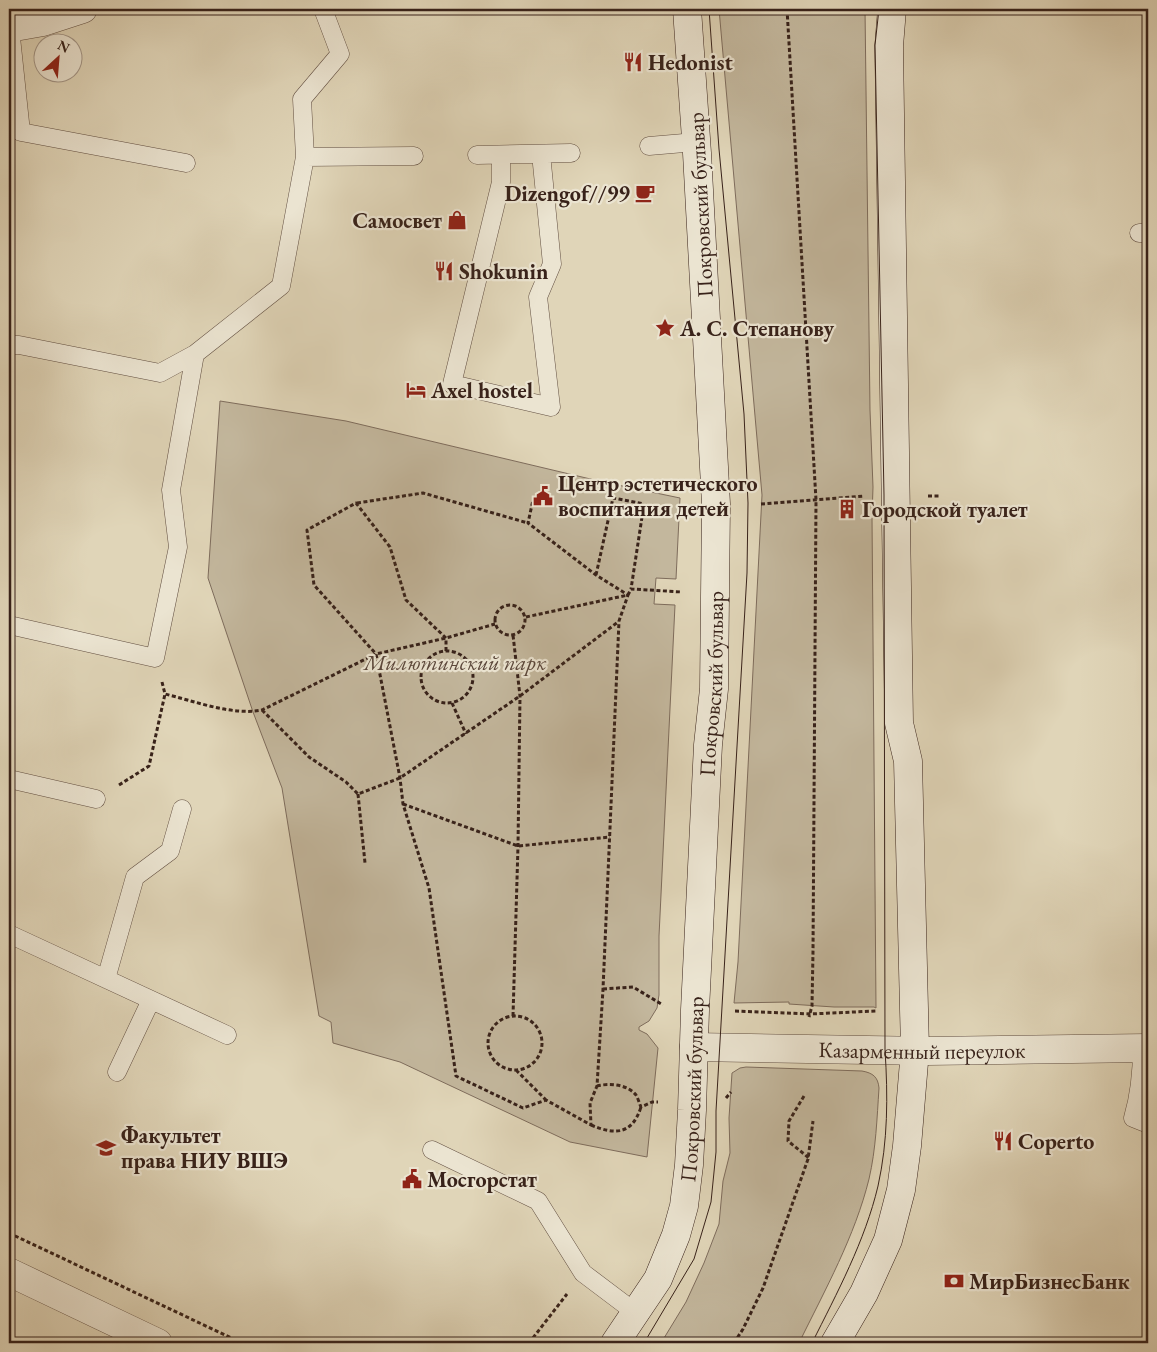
<svg xmlns="http://www.w3.org/2000/svg" width="1157" height="1352" viewBox="0 0 1157 1352" font-family="'EB Garamond',serif">
<style>
.green{fill:#c3b79d;stroke:#7e6c5c}
.lines{fill:none;stroke-linecap:round;stroke-linejoin:round}
.lane-casing{stroke:#624f42;stroke-width:19}
.street-casing{stroke:#624f42;stroke-width:29}
.secondary-casing{stroke:#38221a;stroke-width:29}
.path{stroke:#38221a;stroke-width:3;stroke-dasharray:4 2.5;stroke-linecap:butt}
.lane{stroke:#ebe4d1;stroke-width:18}
.street{stroke:#ebe4d1;stroke-width:28}
.secondary{stroke:#ebe4d1;stroke-width:28}
.tram{stroke:#38221a;stroke-width:1}
.labels{text-anchor:middle;stroke-width:4.5;stroke-linejoin:round;paint-order:stroke}
.poi-label{font-size:22px;font-weight:bold;fill:#38221a;stroke:#ebe4d1;text-anchor:start}
.street-label{font-size:22px;fill:#38221a;stroke:#ebe4d1}
.park-label{font-size:22px;font-style:italic;fill:#5b473b;stroke:#ebe4d1}
</style>
<rect width="100%" height="100%" fill="#e0d5b8"/>
<filter id="stains"><feTurbulence type="fractalNoise" baseFrequency=".004" numOctaves="4"/><feColorMatrix values="0 0 0 0 .2 0 0 0 0 .09 0 0 0 0 .02 0 0 0 .5 -.17"/></filter>
<radialGradient id="worn" r=".72"><stop offset=".6" stop-color="#630" stop-opacity="0"/><stop offset="1" stop-color="#630" stop-opacity=".3"/></radialGradient>
<!-- green -->
<path class="green" d="M719,9H865L870,410L873,487L872,517L876,1008L874,1007H834L789,1004V1002L734,1003L738,962L762,495Z
M220,401L346,421L603,482L680,498L676,579L656,578L654,604L675,605L659,936V995L657,1008L649,1021L639,1027V1030L647,1034L658,1048L647,1157L570,1142L400,1062L333,1043L331,1022L319,1016L282,788L253,712L208,578Z
M746,1067L862,1071C873,1073 878,1077 879,1088C877,1118 876,1149 869,1179C855,1236 825,1290 799,1343H661L686,1302L704,1263L719,1224L723,1181L730,1153L729,1118L732,1073L740,1068Z"/>
<g class="lines">
<defs>
<path id="lane" d="M10,28L21,132L186,163
M649,146L696,142
M477,155L571,153
M501,155V182L452,384L551,407L538,297L552,264L541,154
M305,157L414,156
M1139,233H1148
M9,345H19L160,373L195,354
M9,625L155,658L178,547L171,490L195,354L281,286L305,157L302,99L340,54L323,9
M9,779L96,799
M9,934L227,1035
M106,979L135,877L170,851L182,809
M1142,1048C1142,1073 1140,1094 1133,1118L1148,1124
M117,1072L151,1000
M432,1150L538,1201L583,1273L636,1313"/>
<g id="street">
<path d="M9,28L43,22L83,9"/>
<path id="s1" d="M694,1047L928,1051L1148,1048"/>
<path d="M9,1272L158,1343"/>
</g>
<g id="secondary">
<path id="s2" d="M615,1343L658,1279L676,1235L684,1206L689,1165L692,1110L695,1010L708,745L714,689L716,504L697,153L687,9"/>
<path d="M835,1343L864,1293L888,1240L901,1190L907,1146L915,1050L908,761L899,723L889,46L892,9"/>
</g>
</defs>
<!-- lane casing -->
<use href="#lane" class="lane-casing"/>
<!-- street casing -->
<use href="#street" class="street-casing"/>
<!-- secondary casing -->
<use href="#secondary" class="secondary-casing"/>
<!-- path -->
<path class="path" d="M787,9L816,500L813,952L812,1006L809,1017
M928,496H940
M357,503L423,493L528,523
M761,504L864,496
M596,575L613,498L644,504L631,589
M495 620a15 15 0 1 1 30 0a15 15 0 1 1-30 0Z
M526,617L628,595L631,589L682,592
M421 677a26 26 0 1 1 52 0a26 26 0 1 1-52 0Z
M446,651V638L406,600L390,547L356,503L307,530L314,585L376,654L400,778L403,804L429,888L456,1076L523,1108L546,1100L591,1125L590,1103L597,1086L603,989L619,621L628,595L596,575L528,523L533,500
M162,682L165,694C194,701 233,716 262,710L376,654L446,638L495,624
M452,703L466,734
M262,710L309,757L346,782L358,794L400,778L520,696L618,622
M119,785L149,766L165,694
M358,794L365,863
M403,804L518,846L610,837
M603,989L633,987L663,1005
M735,1011L810,1014L876,1011
M513,1016L518,846L520,696L513,635
M488 1043a27 27 0 1 1 54 0a27 27 0 1 1-54 0Z
M516,1070L546,1100
M597,1086C609,1083 627,1084 636,1095C638,1098 639,1103 641,1107L652,1102H658
M804,1096L789,1121L788,1141L809,1158
M726,1098L731,1092
M591,1125C615,1135 632,1135 641,1107
M9,1233L242,1343
M529,1343L567,1294
M734,1343L743,1329L763,1288L808,1159L813,1121"/>
<!-- lane -->
<use href="#lane" class="lane"/>
<!-- street -->
<use href="#street" class="street"/>
<!-- secondary -->
<use href="#secondary" class="secondary"/>
<!-- tram -->
<path class="tram" d="M644,1343L694,1259L711,1202L716,1152V1111L747,573L748,503L744,414L719,149L709,9
M812,1343C837,1293 865,1241 878,1186C888,1141 888,1096 885,1050L884,495L875,45L879,9"/>
</g>
<!-- icons -->
<defs>
<symbol id="restaurant-bare" viewBox="-9 -9 18 18"><path d="M-5-6h1v4h1v-4h1v4h1v-4h1v5L-1.5 .5V6h-2V.5L-5-1ZM5-6V6H3V1.5H1.5Q1.5-4 5-6Z" fill="#8f2418" stroke="#ebe4d1" stroke-width="2.5" paint-order="stroke"/></symbol>
<symbol id="cafe-bare" viewBox="-9 -9 18 18"><path d="M-5.5-4.5H6V0H3Q3 3.5 0 3.5H-2.5Q-5.5 3.5-5.5 0ZM3-3.2v2h1.7v-2ZM-6 4.5H4V6H-6Z" fill="#8f2418" stroke="#ebe4d1" stroke-width="2.5" paint-order="stroke"/></symbol>
<symbol id="shop-bare" viewBox="-9 -9 18 18"><path d="M-5-2.5h2.3a2.7 3.5 0 0 1 5.4 0H5L5.5 6h-11ZM-1.5-2.5h3a1.5 2.3 0 0 0-3 0Z" fill="#8f2418" stroke="#ebe4d1" stroke-width="2.5" paint-order="stroke"/></symbol>
<symbol id="sight-bare" viewBox="-9 -9 18 18"><path d="M0-6L1.8-2.2L6-1.7L2.9 1.2L3.7 5.4L0 3.3L-3.7 5.4L-2.9 1.2L-6-1.7L-1.8-2.2Z" fill="#8f2418" stroke="#ebe4d1" stroke-width="2.5" paint-order="stroke"/></symbol>
<symbol id="hotel-bare" viewBox="-9 -9 18 18"><path d="M-6-4.5h1.5V1H6V5H4.5V3h-9V5H-6ZM-4 0a1.8 1.8 0 1 1 3.6 0ZM.5 0V-2.5h3Q6-2.5 6 0Z" fill="#8f2418" stroke="#ebe4d1" stroke-width="2.5" paint-order="stroke"/></symbol>
<symbol id="civic-bare" viewBox="-9 -9 18 18"><path d="M-.6-6.5H3V-4.5H.6V-3L4-1V1h2V6H-6V1h2V-1L-.6-3ZM-1.2 2.5V6h2.4V2.5Z" fill="#8f2418" stroke="#ebe4d1" stroke-width="2.5" paint-order="stroke"/></symbol>
<symbol id="building-bare" viewBox="-9 -9 18 18"><path d="M-4-6H4V6H1V3H-1V6H-4ZM-2.5-4.3h1.7v1.8h-1.7ZM.8-4.3h1.7v1.8H.8ZM-2.5-1h1.7V.8h-1.7ZM.8-1h1.7V.8H.8Z" fill="#8f2418" stroke="#ebe4d1" stroke-width="2.5" paint-order="stroke"/></symbol>
<symbol id="university-bare" viewBox="-9 -9 18 18"><path d="M0-5L7-2L0 1L-7-2ZM-4 1L0 2.5L4 1V4Q0 6-4 4Z" fill="#8f2418" stroke="#ebe4d1" stroke-width="2.5" paint-order="stroke"/></symbol>
<symbol id="bank-bare" viewBox="-9 -9 18 18"><path d="M-6-4H6V4H-6ZM0-2.3a2.3 2.3 0 1 0 0 4.6a2.3 2.3 0 1 0 0-4.6Z" fill="#8f2418" stroke="#ebe4d1" stroke-width="2.5" paint-order="stroke"/></symbol>
</defs>
<g fill-rule="evenodd">
<use href="#restaurant-bare" x="619" y="48" width="28" height="28"/>
<use href="#cafe-bare" x="631" y="179" width="28" height="28"/>
<use href="#shop-bare" x="443" y="206" width="28" height="28"/>
<use href="#restaurant-bare" x="430" y="257" width="28" height="28"/>
<use href="#sight-bare" x="651" y="314" width="28" height="28"/>
<use href="#hotel-bare" x="402" y="376" width="28" height="28"/>
<use href="#civic-bare" x="529" y="482" width="28" height="28"/>
<use href="#building-bare" x="833" y="495" width="28" height="28"/>
<use href="#restaurant-bare" x="989" y="1127" width="28" height="28"/>
<use href="#university-bare" x="92" y="1134" width="28" height="28"/>
<use href="#civic-bare" x="398" y="1165" width="28" height="28"/>
<use href="#bank-bare" x="940" y="1267" width="28" height="28"/>
</g>
<g class="labels">
<!-- poi labels -->
<g class="poi-label">
<text x="648" y="70">Hedonist</text>
<text x="630" y="201" text-anchor="end">Dizengof//99</text>
<text x="442" y="228" text-anchor="end">Самосвет</text>
<text x="459" y="279">Shokunin</text>
<text x="680" y="336">А. С. Степанову</text>
<text x="431" y="398">Axel hostel</text>
<text x="558" y="491">Центр эстетического<tspan x="558" dy="25">воспитания детей</tspan></text>
<text x="862" y="517">Городской туалет</text>
<text x="121" y="1143">Факультет<tspan x="121" dy="25">права НИУ ВШЭ</tspan></text>
<text x="1018" y="1149">Coperto</text>
<text x="427" y="1187">Мосгорстат</text>
<text x="969" y="1289">МирБизнесБанк</text>
</g>
<!-- street labels -->
<g class="street-label">
<text transform="translate(700 205) rotate(-93)" y="8">Покровский бульвар</text>
<text dy="8" stroke="none"><textPath href="#s2" startOffset="678">Покровский бульвар</textPath></text>
<text dy="8" stroke="none"><textPath href="#s1" startOffset="228">Казарменный переулок</textPath></text>
<text dy="8" stroke="none"><textPath href="#s2" startOffset="272">Покровский бульвар</textPath></text>
</g>
<!-- park labels -->
<g class="park-label">
<text x="455" y="670">Милютинский парк</text>
</g>
</g>
<!-- margin -->
<rect width="1157" height="1352" fill="none" stroke="#e0d5b8" stroke-width="30"/>
<rect x="10" y="10" width="1137" height="1332" fill="none" stroke="#38221a" stroke-width="2.5"/>
<rect x="15" y="15" width="1127" height="1322" fill="none" stroke="#38221a"/>
<!-- north arrow -->
<g transform="translate(58 58) rotate(26)"><circle r="24" fill="#ebe4d1" stroke="#a39688"/>
<path d="M0-4L9 19L0 12L-9 19Z" fill="#8f2418"/>
<text y="-8" font-size="14" font-weight="bold" text-anchor="middle" fill="#38221a">N</text>
</g>
<rect width="100%" height="100%" filter="url(#stains)"/>
<rect width="100%" height="100%" fill="url(#worn)"/>
</svg>
